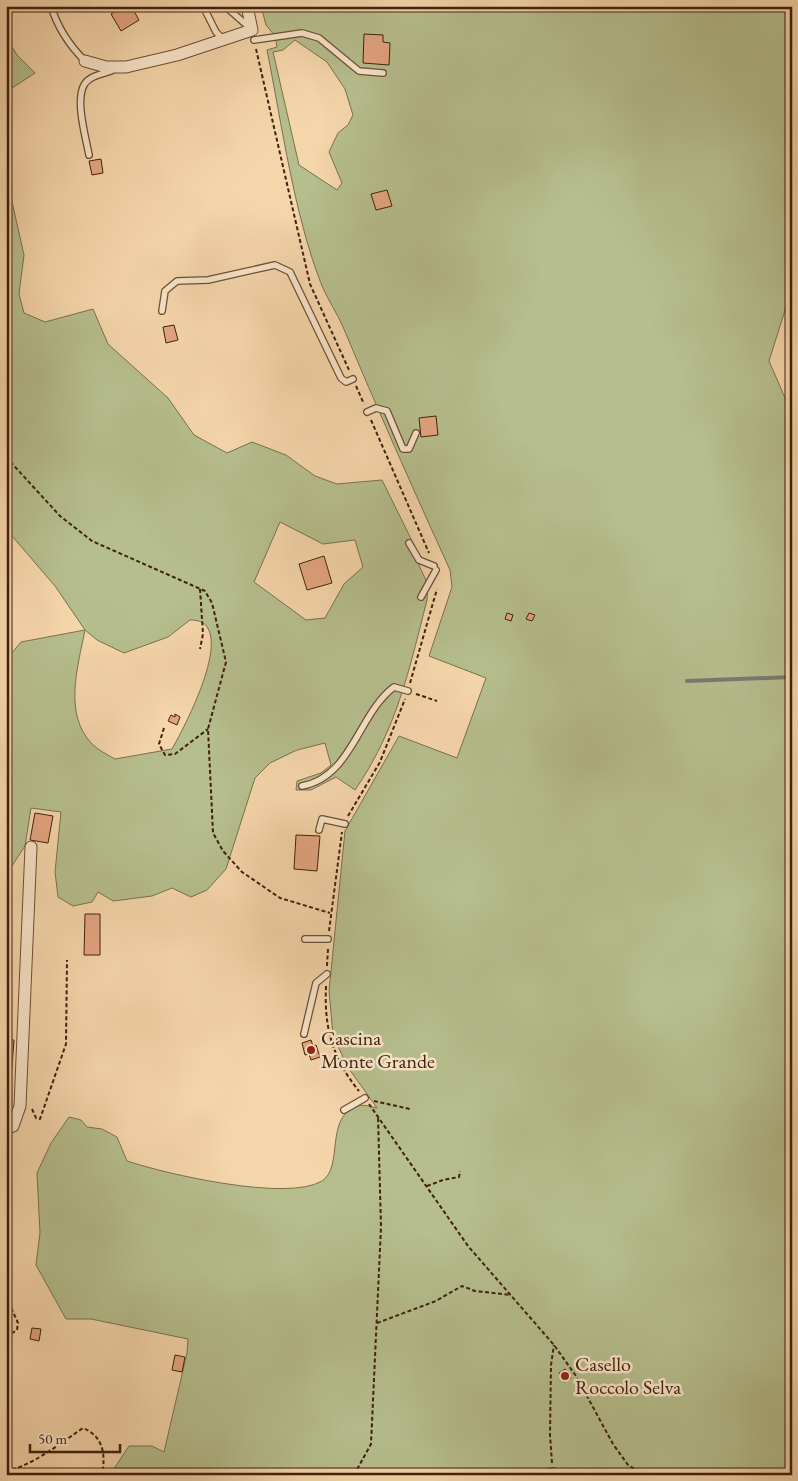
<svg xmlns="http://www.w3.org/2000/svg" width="798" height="1481" viewBox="0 0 798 1481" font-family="'EB Garamond',serif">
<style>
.green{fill:#b6be8d;stroke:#7a704e;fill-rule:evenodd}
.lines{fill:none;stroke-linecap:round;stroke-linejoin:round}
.stream{stroke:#797a72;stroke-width:4}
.building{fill:#e3a580;stroke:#3f210e}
.service-casing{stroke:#6c4e35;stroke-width:8}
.minor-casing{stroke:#6c4e35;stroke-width:13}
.path{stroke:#3f210e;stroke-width:2;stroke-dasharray:4 2.5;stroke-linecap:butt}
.service{stroke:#f8e4c8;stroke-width:5.5}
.minor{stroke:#f8e4c8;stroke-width:11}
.poi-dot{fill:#8f2418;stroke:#f8e4c8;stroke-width:2}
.labels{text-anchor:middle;stroke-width:5;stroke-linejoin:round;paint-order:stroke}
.poi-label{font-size:20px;fill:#3f210e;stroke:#f8e4c8;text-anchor:start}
</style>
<rect width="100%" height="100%" fill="#f5d5aa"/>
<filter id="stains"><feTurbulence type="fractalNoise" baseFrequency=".004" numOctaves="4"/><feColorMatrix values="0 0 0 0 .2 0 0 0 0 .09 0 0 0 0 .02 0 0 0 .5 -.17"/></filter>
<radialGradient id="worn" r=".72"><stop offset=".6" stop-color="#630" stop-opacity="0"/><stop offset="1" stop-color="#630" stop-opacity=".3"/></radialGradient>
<!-- green -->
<path class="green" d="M261,6H792V156L787,161L792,217L787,304L769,361L792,414V1475H110L129,1446H152L164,1452L187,1353L188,1339L91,1319H66L36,1265L40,1233L37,1173L51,1143L69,1117L81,1120L87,1127L102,1129L117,1137L127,1161C166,1174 287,1202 322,1181C344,1167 324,1116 358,1106C364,1104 372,1107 377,1108L347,1066L333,1035L329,991L345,831L399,736L457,758L486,678L429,656L452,587L450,570C413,489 377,408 343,327C337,313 328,300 322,286C294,215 282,125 267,50L277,47L275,36L266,25ZM295,40L327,62L345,89L353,115L348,125L338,133L329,152L342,183L337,190L299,165L273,52L283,50Z
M6,37L17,55L35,73L6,92Z
M6,175L24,255L19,294L24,313L45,322L93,309L108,344L168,398L194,435L227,453L252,442L286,455L315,476L337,484L382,480L417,551L418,563L428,585L427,600C409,670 397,729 355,790L336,777L311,790H296L297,781L321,773L331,765L325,743L297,750L270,763L255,778L226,869L207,890L191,897L172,888L152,896L113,901L98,892L92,902L73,906L58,897L55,872L61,812L31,808L25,846L6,875V660L21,642L85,630L55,586L6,529L12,511L6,503ZM280,522L323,544L355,540L363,567L344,584L325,618L306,620L254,582ZM190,620C242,619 184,728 172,749L115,759C108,755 98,750 92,744C63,714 78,666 85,630L97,640L124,653L168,637Z"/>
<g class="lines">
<!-- stream -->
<path class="stream" d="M687,681L792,677"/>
</g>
<!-- building -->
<path class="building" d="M125,6H131L139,20L121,31L111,14Z
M364,34L383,35V42L390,43L389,65L363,63Z
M101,159L103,173L92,175L89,161Z
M387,190L392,206L376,210L371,194Z
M174,325L178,340L166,343L163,327Z
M436,416L438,435L421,437L419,418Z
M324,556L332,583L307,590L299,564Z
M507,613L513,615L511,621L505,619Z
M529,613L535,615L532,621L526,619Z
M175,714L180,717L177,725L168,721L171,715L175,717Z
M35,813L53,816L48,843L30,840Z
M296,835L320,836L317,871L294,869Z
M85,914H100V955H84Z
M6,1039L14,1040L10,1094L6,1093Z
M311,1040L313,1046L316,1045L320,1057L311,1060L309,1054L305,1055L302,1043Z
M32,1328L41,1329L39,1341L30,1339Z
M175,1355L185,1357L182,1372L172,1370Z
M565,1369L571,1378L564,1382L559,1373Z"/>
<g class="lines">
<defs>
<path id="service" d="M51,6C57,26 70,46 85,61
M203,6L216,32L223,39
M225,6L250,28
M254,40L302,33L319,38L359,71L383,73
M89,155C86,138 75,101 84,85C89,76 102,74 111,71
M162,311L165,291L177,281L208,280L275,265L290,272L341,378L346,382L353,379
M367,412L376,408L387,411L403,449H409L416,433
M409,543L419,560L434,566
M421,597L436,570
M302,786C352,777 358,714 394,687L408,691
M319,830L322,819L345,824
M305,939H328
M304,1034L316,983L327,974
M344,1110L365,1098
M537,1475L553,1471"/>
<path id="minor" d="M85,61L106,67H126L177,55L252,30L247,6
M6,1129L13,1126L20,1106L31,847"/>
</defs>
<!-- service casing -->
<use href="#service" class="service-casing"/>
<!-- minor casing -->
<use href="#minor" class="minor-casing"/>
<!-- path -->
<path class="path" d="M256,49L310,284L349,370
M356,386L364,404
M371,420L429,553
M6,457L60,516L92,541L205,591L212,603L226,662L208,729L213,833L223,851L242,872L280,898L330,913
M200,589L203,634L200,649
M410,683L437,589
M416,694L437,701
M164,728L159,744L165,755L175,754L208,729
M348,816L380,762L405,699
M329,931L342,832
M327,966L328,949
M326,986C324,1027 332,1058 359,1091
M374,1101L410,1109
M369,1104L468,1246L554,1345L576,1376L613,1444L628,1465L645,1475
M32,1109L36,1118L40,1119L66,1044L67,960
M427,1186L443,1180L459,1177L460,1171
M6,1296L18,1323L17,1330L6,1337
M377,1323L436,1301L462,1286L475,1291L511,1295
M552,1463L550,1435L551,1365L554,1345
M6,1472C36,1463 58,1445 83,1428C103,1436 106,1454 102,1475
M354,1475L371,1444L381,1227L378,1116"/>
<!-- service -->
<use href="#service" class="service"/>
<!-- minor -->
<use href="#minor" class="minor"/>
</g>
<!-- markers -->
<g class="poi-dot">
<circle cx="311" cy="1050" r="5"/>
<circle cx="565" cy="1376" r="5"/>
</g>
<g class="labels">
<!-- poi labels -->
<g class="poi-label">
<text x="321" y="1045">Cascina<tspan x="321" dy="23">Monte Grande</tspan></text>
<text x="575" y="1371">Casello<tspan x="575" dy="23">Roccolo Selva</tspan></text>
</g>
</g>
<!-- margin -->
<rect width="798" height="1481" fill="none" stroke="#f5d5aa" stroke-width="25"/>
<rect x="8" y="8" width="783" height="1466" fill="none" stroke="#3f210e" stroke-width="2.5"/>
<rect x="12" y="12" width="773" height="1456" fill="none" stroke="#3f210e"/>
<!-- scale -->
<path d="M30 1444v8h90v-8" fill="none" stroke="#3f210e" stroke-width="2.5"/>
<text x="38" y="1444" font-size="15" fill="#3f210e" stroke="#f8e4c8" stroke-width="4" paint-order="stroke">50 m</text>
<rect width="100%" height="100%" filter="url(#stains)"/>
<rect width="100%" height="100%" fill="url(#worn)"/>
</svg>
